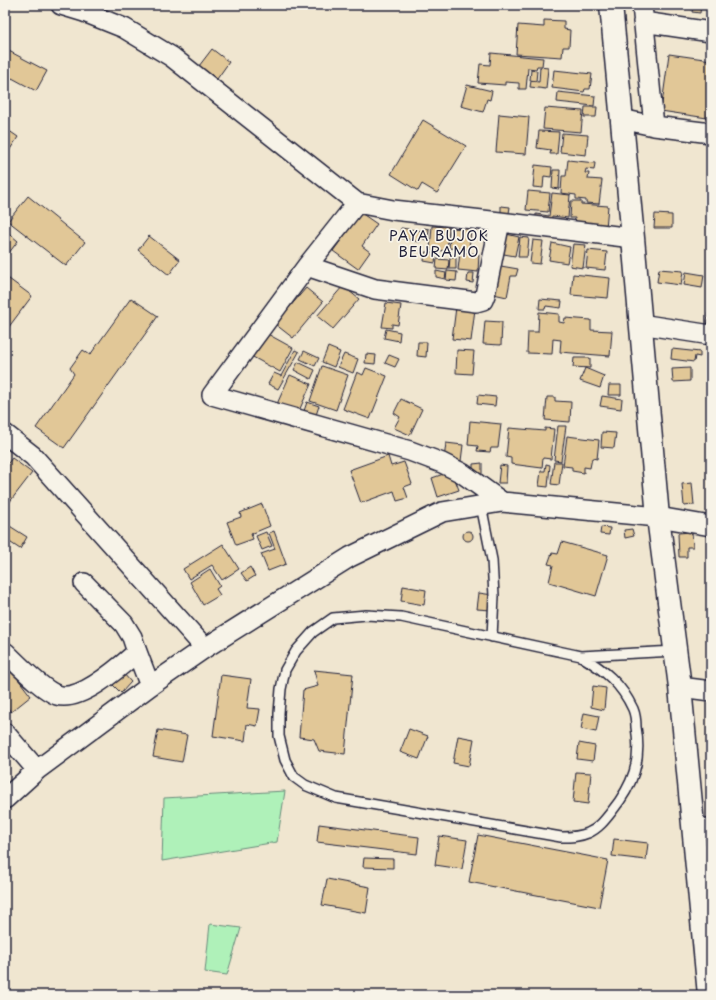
<svg xmlns="http://www.w3.org/2000/svg" width="716" height="1000" viewBox="0 0 716 1000" font-family="'Playpen Sans',sans-serif">
<style>
.green{fill:#aff1b9;stroke:#688a7a}
.building{fill:#e1c797;stroke:#22223b}
.lines{fill:none;stroke-linecap:round;stroke-linejoin:round}
.lane-casing{stroke:#22223b;stroke-width:12}
.street-casing{stroke:#22223b;stroke-width:22}
.secondary-casing{stroke:#22223b;stroke-width:25}
.lane{stroke:#f7f3e8;stroke-width:9}
.street{stroke:#f7f3e8;stroke-width:19}
.secondary{stroke:#f7f3e8;stroke-width:22}
.labels{text-anchor:middle;stroke-width:3.5;stroke-linejoin:round;paint-order:stroke}
.quarter-label{font-size:14px;letter-spacing:1px;fill:#22223b;stroke:#f7f3e8}
</style>
<rect width="100%" height="100%" fill="#f0e6d0"/>
<filter id="ink" filterUnits="userSpaceOnUse"><feTurbulence type="fractalNoise" baseFrequency=".025" numOctaves="2"/><feDisplacementMap in="SourceGraphic" scale="8" xChannelSelector="R" yChannelSelector="G"/><feConvolveMatrix kernelMatrix="1 2 1 2 8 2 1 2 1" color-interpolation-filters="sRGB"/></filter>
<g filter="url(#ink)">
<!-- green -->
<path class="green" d="M285,791L277,842L162,861L164,798Z
M210,924L241,928L227,975L205,972Z"/>
<!-- building -->
<path class="building" d="M659,5H675V8L659,7Z
M693,5H701L700,13L692,12Z
M544,20L564,21V29L570,30L569,47H563L562,57L516,54L518,25L544,27Z
M5,49L47,71L36,91L12,78L5,91Z
M212,49L229,62L217,79L199,66Z
M491,53L543,58L542,66H537L536,69L528,68L526,89H519V83L505,82V85L478,83L480,64L490,65Z
M669,54L711,60V86L707,118L661,111Z
M540,67L548,68L546,89L530,87L531,81L539,82Z
M531,70L537,71L536,81L530,80Z
M554,70L592,74L590,89H585L584,92L552,88Z
M467,85L492,91L490,100L487,99L483,112L461,106Z
M558,92L595,96L594,106L557,102Z
M585,107H597L596,117H584Z
M545,108L583,111L581,132L543,129Z
M499,114L529,117L526,154L496,152Z
M423,120L466,146L437,193L422,184L418,191L391,174Z
M5,128L18,137L5,157Z
M539,131L559,132L557,154H550L551,150L537,148Z
M562,133L588,135L586,155L560,152Z
M568,160L595,163L594,170L586,169L585,173H589L588,179L602,180L599,204L586,203V200L576,199V195L561,193L562,176H566Z
M535,165L552,167L551,177L544,176L543,188L533,187Z
M553,170H560L559,189L552,188Z
M528,191L550,193L548,212L526,210Z
M552,193L570,195L568,218L552,216L551,223L535,222L536,214L549,216Z
M28,196L85,242L66,266L8,221Z
M571,201H581V204L608,206L606,228L574,225L575,218H570Z
M501,206L510,207L509,213H501Z
M361,213L377,224L362,246L370,252L358,269L333,251Z
M655,214L672,215V228H654Z
M432,226L449,227L447,251L430,250Z
M401,228L422,231L420,242L400,238Z
M424,228L429,229L428,240L423,239Z
M451,228L471,229L469,250L449,248Z
M5,230L18,241L5,258Z
M502,233L519,237L515,256L498,253Z
M149,236L180,260L169,275L138,250Z
M520,237L529,238L527,257H518Z
M533,240L543,241L540,264L530,263Z
M552,243L570,247L567,263L549,260Z
M573,244L586,245L583,268L570,266Z
M588,250L607,252L605,270L586,268Z
M425,252L436,253L435,263L424,261Z
M460,252L479,254L478,272L458,270Z
M450,257H456V269H449Z
M437,259L449,260L448,270L436,269Z
M495,265L518,269L516,276H511L507,297L489,293Z
M659,269L683,271L681,285L657,282Z
M436,271L446,273L445,279L436,277Z
M447,271L457,272L456,281L446,280Z
M686,272L704,275L702,288L684,285Z
M468,273H474L473,283L467,282Z
M573,274L610,278L608,298L571,295Z
M5,276L32,296L5,332Z
M343,286L359,299L333,329L317,316Z
M306,288L323,302L293,338L275,324Z
M131,298L158,316L64,448L36,428L74,374L70,368L83,350L90,355Z
M540,299L562,301L561,308L546,306L545,309H539Z
M386,303L401,305L398,325L392,324V328L382,327Z
M456,307L475,309L471,341L452,339Z
M539,312L559,314V322L564,323L565,318L591,320V330L612,331L610,356L560,352L561,340L553,339L552,354L527,353L528,332H538Z
M708,313H711V333L706,332Z
M485,321L502,322L501,345L483,344Z
M386,329L400,332L399,341L384,338Z
M264,332L293,348L280,372L251,356Z
M418,342H427L426,357L417,356Z
M328,347L340,352L334,367L322,362Z
M672,349L700,352V357L695,356L694,362L671,359Z
M295,350L299,352L278,389L268,384L274,373L281,376Z
M457,350L474,351L472,374L456,373Z
M304,351L319,358L315,366L300,359Z
M344,354L358,359L353,373L338,367Z
M366,354L376,355L375,364L365,363Z
M389,355L399,359L395,367L385,363Z
M574,358H590V368L573,367Z
M298,362L315,370L311,379L294,370Z
M322,366L348,375L336,410L310,401Z
M366,368L387,376L370,419L343,409L357,372L363,375Z
M585,368L604,376L600,388L580,381Z
M690,368V381L673,382L672,369Z
M290,375L311,384L298,413L277,404Z
M609,385H621V395H608Z
M478,395L496,397L495,406L477,404Z
M602,396L622,399L621,409L600,406Z
M547,397H555V401L571,402L570,422L545,420Z
M401,399L422,409L410,435L394,428L400,417L394,413Z
M307,402L319,406L315,418L303,414Z
M470,421L501,424L498,448H491L490,452L477,451L478,446L468,445Z
M558,426H566L561,461L554,460Z
M509,428L545,431V428L554,429L551,459L543,458L542,468L511,464V458L506,457Z
M602,432L616,433L614,448L601,447Z
M567,436L599,440L597,459L592,458L590,468L584,467V473L572,471V467L563,466Z
M446,443L463,445L461,461L444,459Z
M388,456L391,466L404,462L412,484L404,487L408,498L397,501L394,491L361,503L349,470Z
M12,458L32,473L5,508V467Z
M554,462H562L559,485L551,484Z
M482,463V475H473V464Z
M546,464L550,465L548,487L539,486L541,471H545Z
M500,465L507,466L506,483H498Z
M452,471L459,490L438,497L432,478Z
M692,483L694,505L684,506L682,484Z
M262,504L270,526L251,534L253,539L236,545L227,522L241,517L240,513Z
M5,523L27,537L20,549L5,539Z
M601,527L610,528L609,535L600,534Z
M632,529L634,536L625,538L624,530Z
M274,531L286,564L268,571L261,554L275,549L269,533Z
M463 536a5 5 0 1 1 10 0a5 5 0 1 1-10 0Z
M266,532L272,546L262,550L256,536Z
M692,532L693,547H687V557H679L678,533Z
M562,542L608,555L596,596L549,582L553,565L548,564L552,553L558,554Z
M223,544L239,569L222,580L212,565L189,579L183,569Z
M250,567L255,576L247,581L241,573Z
M210,569L220,586L216,589L220,595L203,605L190,582Z
M403,586L426,590L424,605L401,601Z
M479,593L493,595L491,610L477,609Z
M5,662L31,696L11,712L5,704Z
M314,670L353,674L345,754L319,751L314,739L299,737L303,690L318,686Z
M123,673L131,682L121,693L112,684Z
M221,675L251,679L247,708L260,709L257,726L247,724L245,741L213,736Z
M593,686L606,688L604,710L591,707Z
M584,713L599,716L596,732L581,729Z
M711,717V753H708Z
M409,729L428,736L419,759L400,752Z
M158,730L187,735L182,762L153,757Z
M458,736L474,739L469,766L453,763Z
M579,743L595,746L593,761L577,759Z
M576,772L591,773L588,804L573,802Z
M319,824L419,837L417,854L317,842Z
M478,835L608,860L599,907L469,882Z
M439,836L467,840L462,869L435,865Z
M614,839L648,843L646,860L612,856Z
M364,858L393,859V868L363,867Z
M327,879L370,887L366,913L322,905Z"/>
<g class="lines">
<defs>
<path id="lane" d="M481,505L492,560L494,596L492,637
M581,656C604,670 621,683 633,709C635,714 636,721 636,727C642,761 633,785 612,811C605,820 598,829 588,833C579,837 570,837 561,837L336,798L305,785L294,777L285,760L279,736V713L281,689L285,670L296,651L313,632L333,618L366,615L401,617L581,656L675,651"/>
<path id="street" d="M61,5L84,12L124,28L172,57L357,203L393,210L500,222L633,238
M642,5L654,126
M643,22L711,32
M621,119L654,126L711,133
M357,203L307,266L212,395L410,451L442,463L462,473L502,502
M307,266L375,289L476,302L483,300L485,295L500,222
M640,324L711,335
M5,434L33,456L205,648
M84,583L124,624L132,637L137,652L150,686
M5,652C18,664 41,689 57,695C80,703 121,666 137,652
M680,687L711,691
M5,733L37,770
M5,799L37,770L150,686L205,648L350,557L442,512L502,502L658,517L711,526
M694,826L711,829"/>
<path id="secondary" d="M611,5L633,238L658,517L680,687L709,995"/>
</defs>
<!-- lane casing -->
<use href="#lane" class="lane-casing"/>
<!-- street casing -->
<use href="#street" class="street-casing"/>
<!-- secondary casing -->
<use href="#secondary" class="secondary-casing"/>
<!-- lane -->
<use href="#lane" class="lane"/>
<!-- street -->
<use href="#street" class="street"/>
<!-- secondary -->
<use href="#secondary" class="secondary"/>
</g>
</g>
<g class="labels">
<!-- quarter labels -->
<g class="quarter-label">
<text x="439" y="241">PAYA BUJOK<tspan x="439" dy="16">BEURAMO</tspan></text>
</g>
</g>
<!-- margin -->
<rect width="716" height="1000" fill="none" stroke="#f7f3e8" stroke-width="20"/>
<rect x="10" y="10" width="696" height="980" fill="none" stroke="#22223b" stroke-width="1.5" filter="url(#ink)"/>
</svg>
